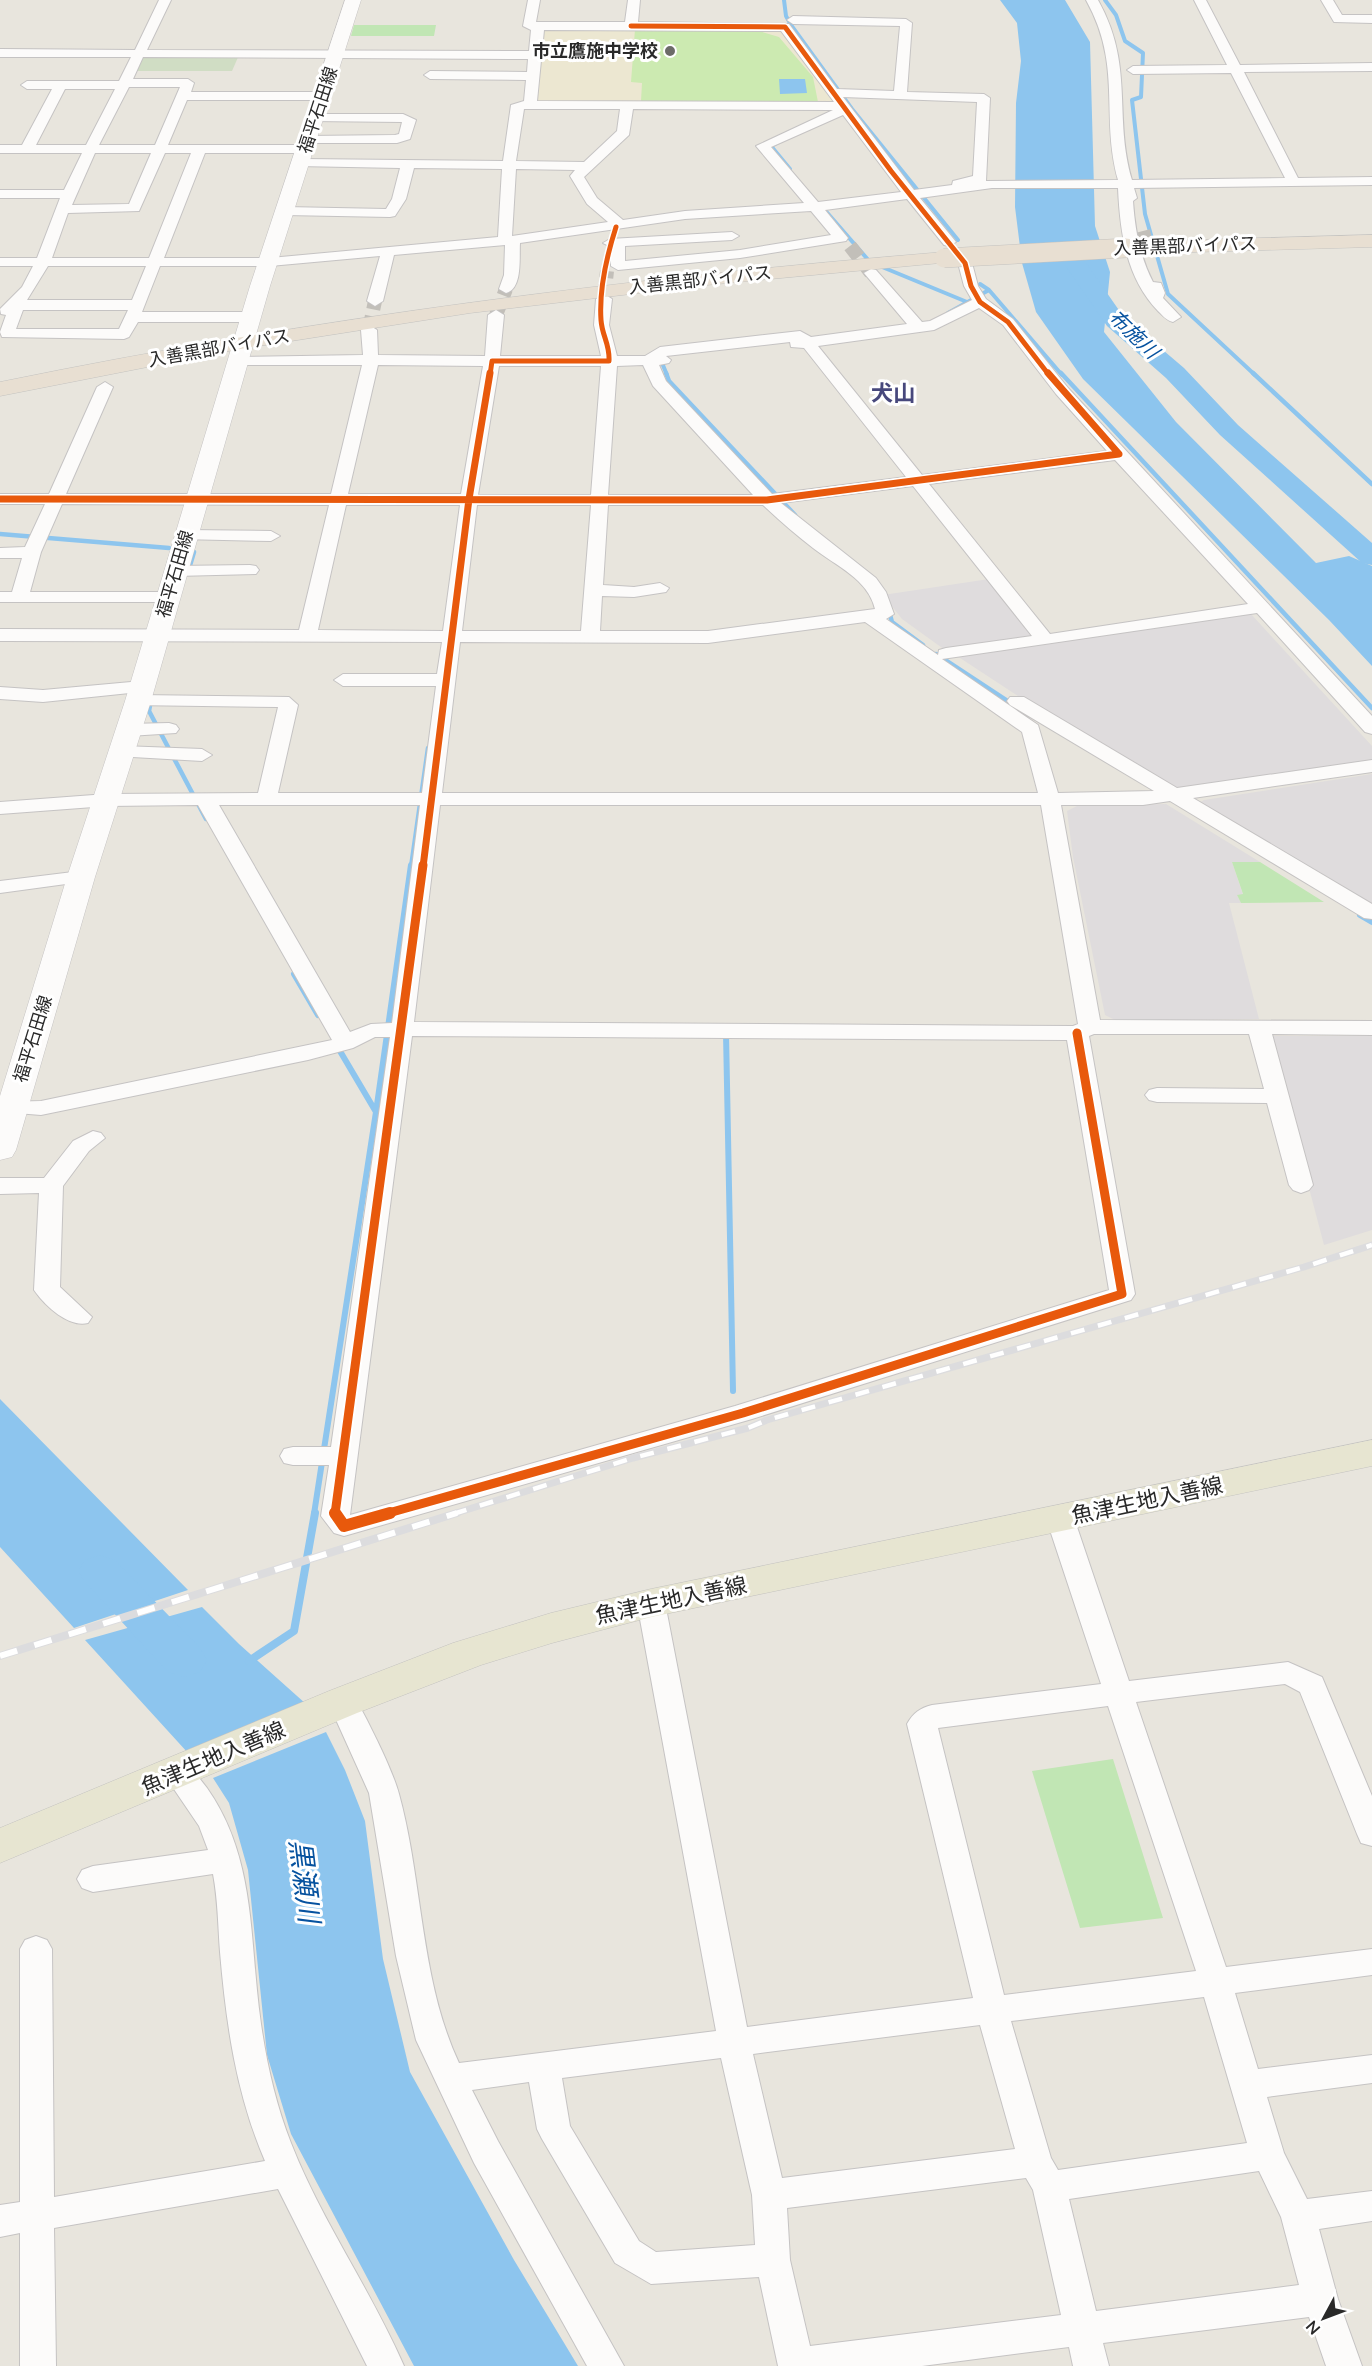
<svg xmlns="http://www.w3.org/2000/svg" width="1372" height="2366" viewBox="0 0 1372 2366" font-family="Mulish,'Noto Sans JP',sans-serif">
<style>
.industrial{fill:#dfdcdd}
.education{fill:#ece7d1}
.green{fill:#c1e6b4}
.cemetery{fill:#d0ddc4}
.pitch{fill:#cceab1}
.water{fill:#8dc5ee}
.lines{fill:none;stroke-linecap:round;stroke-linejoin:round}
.stream-far3{stroke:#8dc5ee;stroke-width:4}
.stream-far2{stroke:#8dc5ee;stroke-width:4.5}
.stream-far1{stroke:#8dc5ee;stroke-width:6}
.stream{stroke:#8dc5ee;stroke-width:8}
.river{fill:#8dc5ee;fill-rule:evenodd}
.street-tunnel{stroke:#c2bfb9;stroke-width:14;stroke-dasharray:14 7;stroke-linecap:butt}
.street-casing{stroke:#c5c3c3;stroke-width:2}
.secondary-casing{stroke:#c5c3c3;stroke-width:1}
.primary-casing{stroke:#c4c3c0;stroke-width:1}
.highway-casing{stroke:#c4c3c0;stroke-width:1}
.street{fill:#fcfbfa;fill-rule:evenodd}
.secondary{fill:#fcfbfa;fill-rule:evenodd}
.primary{fill:#e7e5d1;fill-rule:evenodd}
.highway{fill:#e8dfd2;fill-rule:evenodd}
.rail-far1-casing{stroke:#dcdcde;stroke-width:7}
.rail-casing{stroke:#dcdcde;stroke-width:8}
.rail-far1{stroke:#fff;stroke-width:4.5;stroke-dasharray:14;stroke-linecap:butt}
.rail{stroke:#fff;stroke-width:6;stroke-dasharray:18;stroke-linecap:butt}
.highway-bridge-casing{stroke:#c4c3c0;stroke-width:20;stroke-linecap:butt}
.highway-bridge{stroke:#e8dfd2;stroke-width:19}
.cycleway-far3-casing{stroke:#fff;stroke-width:8}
.cycleway-far2-casing{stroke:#fff;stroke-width:10}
.cycleway-far1-casing{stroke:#fff;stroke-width:13}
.cycleway-casing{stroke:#fff;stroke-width:16}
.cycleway-far3{stroke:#e8590c;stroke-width:5}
.cycleway-far2{stroke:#e8590c;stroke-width:7}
.cycleway-far1{stroke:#e8590c;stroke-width:9}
.cycleway{stroke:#e8590c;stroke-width:12}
.poi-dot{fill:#6c6b68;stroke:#fff;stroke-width:2}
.labels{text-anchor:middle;stroke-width:6;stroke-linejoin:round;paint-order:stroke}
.far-poi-label{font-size:18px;font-weight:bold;fill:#292929;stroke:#fff;text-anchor:end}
.far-street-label{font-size:18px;fill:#292929;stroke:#fff}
.far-water-label{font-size:20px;font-style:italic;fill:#06529f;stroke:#fff}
.far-quarter-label{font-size:22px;font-weight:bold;fill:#47487c;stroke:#fff}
.street-label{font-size:22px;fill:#292929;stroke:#fff}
.near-water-label{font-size:28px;font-style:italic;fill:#06529f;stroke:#fff}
</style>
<rect width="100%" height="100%" fill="#e8e5dd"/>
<!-- industrial -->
<path class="industrial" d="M989,579L1036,638L945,650L902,619L883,595Z
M1251,614L1372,746V760L1177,789L1056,721L957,656Z
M1372,774V909L1199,803L1204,800Z
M1166,804L1260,862H1232L1243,895H1237L1241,903H1229L1259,1019L1117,1021L1105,1015L1073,857L1067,811L1077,806Z
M1269,1036H1372V1230L1324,1245Z"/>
<!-- education -->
<path class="education" d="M542,27L782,28L838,104H535Z"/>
<!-- green -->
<path class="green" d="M354,25H436L434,36H351Z
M1232,862H1260L1324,902L1241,903L1237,895L1243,894Z
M1113,1759L1163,1918L1080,1928L1032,1771Z"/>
<!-- cemetery -->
<path class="cemetery" d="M144,54L239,55L232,71H136Z"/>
<!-- pitch -->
<path class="pitch" d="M635,29H752L779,37L813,77L818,102L641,101L642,83L631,82Z"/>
<!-- water -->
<path class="water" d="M1000,0H1065L1090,42L1095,226L1110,272L1104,332L1176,422L1316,563L1349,556L1372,566V666L1329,620L1083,379L1036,312L1022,263L1015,207L1016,103L1021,61L1017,23Z
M779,79H805L807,93L780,94Z
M0,1399L188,1590L74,1628L0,1547Z
M202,1607L239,1644L306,1704L188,1753L85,1640Z
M326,1732L345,1770L365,1821L383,1959L410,2072L514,2260L578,2366H414L291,2134L267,2055L248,1870L229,1803L213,1778Z"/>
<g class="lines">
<!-- stream-far3 -->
<path class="stream-far3" d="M784,0L786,16L791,25L852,109L958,240
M1105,0L1116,15L1125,41L1143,53L1141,97L1132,100L1145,214L1168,294L1255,375
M775,144L771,146L790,169
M824,209L870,262L967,302
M980,284L989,290L1062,375
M948,313L989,290
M660,358L667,375"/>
<!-- stream-far2 -->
<path class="stream-far2" d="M666,373L669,381L795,515
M1061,373L1372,708
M1253,373L1372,484
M0,534L169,548
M188,572L194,552
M889,611L892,622L923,645
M936,654L1015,706
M151,700L149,711L206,819
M411,867L428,748"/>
<!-- stream-far1 -->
<path class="stream-far1" d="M1360,915L1372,922
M294,974L318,1015
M726,1033L733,1391
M376,1112L411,865
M314,1514L376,1112L337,1046"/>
<!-- stream -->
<path class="stream" d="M249,1661L294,1631L315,1513"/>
<!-- river -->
<path class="river" d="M1076,258L1084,260L1123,316L1184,368L1238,425L1372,543V565L1362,563L1220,435L1166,378L1107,326L1065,265L1068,260Z
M100,1555L115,1560L200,1648L207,1660L200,1672L184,1677L168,1672L85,1582L78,1571L85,1560Z"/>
<!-- street-tunnel -->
<path class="street-tunnel" d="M1143,231L1149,256
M850,246L871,273
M604,299L607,271
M496,315L506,289
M369,330L375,301"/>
<defs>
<path id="street" d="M159,0H171L147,50L529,51L531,30L523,26L528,0H540L536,22H625L628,0H640L638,22L789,24L837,89L894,91L900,26L793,24L787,20L793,16L906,19L912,23L907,92L984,94L990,98L986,181L1118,180C1100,115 1123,66 1086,0H1098C1135,66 1113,115 1132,180L1285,178L1231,73L1133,74L1127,70L1133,66L1227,65L1194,0H1206L1240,65L1372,63V71L1244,72L1298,178L1372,177V185L1134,188L1137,198L1133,201C1135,230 1140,257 1153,282L1161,283L1165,293L1163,298L1181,317L1173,322C1166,320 1163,316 1158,311C1126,278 1120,232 1118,188H992L920,198L956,242L949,246L944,245L907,199L825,210L848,238L846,241L740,258L618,270L611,266V247L603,243L610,239L732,232L739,236L732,240L625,246V261L740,250L831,235L811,211L685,219L520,243C519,257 523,289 506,293L499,289L504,275L505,245L394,255L383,301L375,306L367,301L380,256L270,266H160L142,312H251L259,317L251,322H138L129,337L124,339L2,337L0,332L6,315L1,314L0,309L22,287L33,266H0V258H37L60,198H0V190H64L82,153H0V145H22L52,89H27L21,85L27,81H119L131,57H0V49L135,50ZM544,30L781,31L834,102L537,101ZM143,57L528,59L527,72L430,71L424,75L430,79L526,80L524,101L511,105L503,161L302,159L297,160V166L400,168L392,199L386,209L285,207L278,211L285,215L390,217L395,216L406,199L414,168L502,169L498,237L270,258H164L205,153H306L313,149L306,145H168L187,100H322L328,96L322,92H191L194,83L188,79H133ZM129,87H180L155,145H99ZM65,89H115L86,145H36ZM843,97L977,102L973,176L953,181L952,185L914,190ZM524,109H620L617,131L584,162L516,161ZM633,109L833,110L756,146L804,203L685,211L623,220L597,198L584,177L629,135ZM843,115L901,192L818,202L771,147ZM95,153H151L129,204L72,205ZM165,153H191L149,258H52L68,213L139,211ZM516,169L575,170L570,176L587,204L608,222L512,236ZM48,266H146L132,300H27ZM23,310H128L119,329H16Z
M1321,0H1333L1342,15H1372V23L1334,22Z
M316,114H403L416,120L410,139L397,143H304V137L309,136L395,135L399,134L402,122L311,121V115Z
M965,259L972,263L978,286L986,299L1013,319L1068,388L1372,716V734L1365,732L1257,613L942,659L1038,725L1058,793L1154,791L1010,705L1007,701L1010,697H1024L1177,788L1372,760V772L1193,798L1372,904V919L1364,918L1170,801L1143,805H1061L1100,1020L1372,1021V1035L1272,1034L1313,1185L1309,1190L1301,1193L1293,1190L1289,1185L1267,1103L1157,1102L1149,1100L1145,1095L1149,1090L1157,1088L1264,1089L1249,1034H1094L1089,1036L1135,1294L1131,1300L752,1419L344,1536L334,1533L321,1516L329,1465H293L284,1463L280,1456L284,1449L293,1447H331L390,1037H375L353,1048L308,1060L41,1115L4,1112L0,1107L4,1102L41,1101L332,1040L198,805L107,806L0,814V802L107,794L258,793L278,707L131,705L128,701L131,697L138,695L289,697L298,705L278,793H422L436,686H343L334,680L343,674H437L442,642L0,641V629L299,630L329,505L62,504L41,552L30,592H168L177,597L168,602H0V592H12L22,558H0V548L25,547L45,504H0V494H49L97,387L105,382L113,387L66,494H331L362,365H238L232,363L230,360L232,357L363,355L361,330L369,325L377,330L378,355L485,356L488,315L496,310L504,315L500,356H601L594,325L596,299L604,294L612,299L609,325L617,356H645L660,347L800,331L811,337L907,324L864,273L871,269L876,270L922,322L930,321L972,300L964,286L958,263ZM979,308L1003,325L1056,394L1107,451L922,475L818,346L934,330ZM790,342L791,347L804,348L906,477L772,494L666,381L659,365L669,363L671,360L666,356ZM378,365L483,366L461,494H348ZM643,365L653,386L753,495H608L617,366ZM499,366H601L591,495H478ZM1115,460L1248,604L1050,634L929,484ZM913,486L1032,636L946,648L939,650L938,655L886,619L894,614L886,592L876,578L781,503ZM346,505H460L443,631L318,630ZM477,505H591L581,631H462ZM608,505H763C779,520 796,535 813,548C836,566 868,579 875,609L708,631H600L602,596L634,597L666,592L669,588L660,583L634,587L603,585ZM865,622L1022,732L1038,793H442L460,642L708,643ZM219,805H420L392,1023L371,1024L350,1032ZM440,805H1041L1078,1024L1073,1026L414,1022ZM412,1036L1067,1040L1109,1290L735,1406L350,1515Z
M186,530L271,531L280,536L271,541L180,539L177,535Z
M250,565L256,566L259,570L256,574L176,576L167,571L176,566Z
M142,681L151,687L149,691L43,702L0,699V687L43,690Z
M169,723L176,725L179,729L176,733L129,736L119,730L129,724Z
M122,746L202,749L212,755L202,761L115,756L112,752L115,748Z
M81,871L88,873L91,877L88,881L0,893V881Z
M93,1131L101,1133L105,1138L89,1151L63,1186L60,1287L92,1317L88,1323C69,1328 45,1306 34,1290L39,1193L0,1194V1178H44L73,1141Z
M1060,1508L1070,1511L1074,1518L1129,1681L1288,1662L1322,1677L1372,1796V1846L1361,1843L1357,1834L1300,1692L1285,1684L1136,1702L1226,1967L1372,1949V1975L1235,1993L1258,2069L1372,2055V2083L1267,2097L1284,2153L1307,2199L1372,2191V2221L1319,2229L1338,2299L1362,2366H1326L1309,2317L1103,2343L1109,2366H1073L1069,2347L922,2366H778L759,2277L651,2284L615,2263L542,2139L537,2129L529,2082L472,2090L498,2141L624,2366H587L474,2163L416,2040L396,1956L369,1793L328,1702L333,1694L343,1691L353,1694C367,1719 392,1768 399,1794C423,1881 420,1980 459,2063L716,2031L637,1603L641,1596L651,1593L661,1596L665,1603L747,2027L973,1998L907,1724C913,1713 920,1708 932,1705L1101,1684L1046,1518L1050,1511ZM1108,1706L1196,1971L1004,1995L938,1728ZM1204,1997L1247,2143L1058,2170L1051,2158L1011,2021ZM980,2025L1015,2149L782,2178L753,2054ZM721,2058L752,2195L755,2245L656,2252L639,2241L570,2126L562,2078ZM1259,2171L1281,2217L1299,2285L1096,2311L1069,2199ZM1026,2178L1033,2190L1061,2315L810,2346L790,2260L787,2208Z
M178,1761C192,1766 198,1777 207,1788C257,1859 249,1942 261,2024C267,2065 276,2105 291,2143C321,2220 371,2290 404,2366H367L278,2189L54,2228L56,2366H20V2233L0,2237V2205L20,2202V1949L25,1940L36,1936L47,1940L52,1949L54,2197L265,2161C236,2094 226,2023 220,1952C218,1926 218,1900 213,1874L93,1892L82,1888L77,1879L82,1870L93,1866L208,1850L199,1826L163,1773L167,1765Z"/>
<path id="secondary" d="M345,0H361L270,286L151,701L95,877L16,1150L12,1157L0,1160V1096L67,877L125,701L250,286Z"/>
<path id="primary" d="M1372,1440V1466L651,1617L552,1643L481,1665L357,1713L0,1863V1828L329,1691L453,1643L551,1613L651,1589Z"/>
<path id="highway" d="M1372,235V247L1126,254L1119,252L1116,248L1119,244L1126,242Z
M944,252L951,254L954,258L951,262L707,285L470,313L234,350L0,396V382C312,318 626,278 944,252Z"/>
</defs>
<!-- street casing -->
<use href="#street" class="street-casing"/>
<!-- secondary casing -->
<use href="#secondary" class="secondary-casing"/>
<!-- primary casing -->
<use href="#primary" class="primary-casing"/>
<!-- highway casing -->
<use href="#highway" class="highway-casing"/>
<!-- street -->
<use href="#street" class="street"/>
<!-- secondary -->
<use href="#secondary" class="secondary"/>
<!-- primary -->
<use href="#primary" class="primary"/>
<!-- highway -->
<use href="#highway" class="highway"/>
<defs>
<path id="rail-far1" d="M453,1514L633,1458L748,1428L767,1420L1304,1267L1372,1245"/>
<path id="rail" d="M0,1656L457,1513"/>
</defs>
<!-- rail-far1 casing -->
<use href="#rail-far1" class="rail-far1-casing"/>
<!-- rail casing -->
<use href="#rail" class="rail-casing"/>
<!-- rail-far1 -->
<use href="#rail-far1" class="rail-far1"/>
<!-- rail -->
<use href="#rail" class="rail"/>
<defs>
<path id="highway-bridge" d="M944,258L1126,248"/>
</defs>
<!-- highway-bridge casing -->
<use href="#highway-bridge" class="highway-bridge-casing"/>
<!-- highway-bridge -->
<use href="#highway-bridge" class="highway-bridge"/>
<defs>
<path id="cycleway-far3" d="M631,26L785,27L891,171L965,263L971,286L980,302L1008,322L1049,375
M490,375L492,361H609C610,344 602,336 601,320C599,290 607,255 616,227"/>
<path id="cycleway-far2" d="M0,499L767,500L1119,454L1048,373
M423,867L469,499L490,373"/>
<path id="cycleway-far1" d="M335,1514L423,865
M385,1514L743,1413L1122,1294L1077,1033"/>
<path id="cycleway" d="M335,1513L344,1526L390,1513"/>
</defs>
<!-- cycleway-far3 casing -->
<use href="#cycleway-far3" class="cycleway-far3-casing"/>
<!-- cycleway-far2 casing -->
<use href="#cycleway-far2" class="cycleway-far2-casing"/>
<!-- cycleway-far1 casing -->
<use href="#cycleway-far1" class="cycleway-far1-casing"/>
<!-- cycleway casing -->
<use href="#cycleway" class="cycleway-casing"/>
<!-- cycleway-far3 -->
<use href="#cycleway-far3" class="cycleway-far3"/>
<!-- cycleway-far2 -->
<use href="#cycleway-far2" class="cycleway-far2"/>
<!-- cycleway-far1 -->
<use href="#cycleway-far1" class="cycleway-far1"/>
<!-- cycleway -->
<use href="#cycleway" class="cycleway"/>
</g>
<!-- markers -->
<circle class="poi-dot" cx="670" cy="51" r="6"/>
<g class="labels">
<!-- far-poi labels -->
<g class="far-poi-label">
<text x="658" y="57">市立鷹施中学校</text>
</g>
<!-- far-street labels -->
<g class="far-street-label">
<text transform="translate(318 110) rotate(-72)" y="6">福平石田線</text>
<text transform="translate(1185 246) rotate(-2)" y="6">入善黒部バイパス</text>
<text transform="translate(700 280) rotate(-6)" y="6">入善黒部バイパス</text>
<text transform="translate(219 348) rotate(-10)" y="6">入善黒部バイパス</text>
<text transform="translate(175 574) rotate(-74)" y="6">福平石田線</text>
<text transform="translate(33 1039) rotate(-73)" y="6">福平石田線</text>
</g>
<!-- far-water labels -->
<g class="far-water-label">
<text transform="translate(1134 334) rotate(44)" y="7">布施川</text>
</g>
<!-- far-quarter labels -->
<g class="far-quarter-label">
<text x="893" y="401">犬山</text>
</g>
<!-- street labels -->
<g class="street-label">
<text transform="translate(1147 1500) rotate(-12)" y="8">魚津生地入善線</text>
<text transform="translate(671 1600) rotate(-12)" y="8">魚津生地入善線</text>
<text transform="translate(213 1758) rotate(-23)" y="8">魚津生地入善線</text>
</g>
<!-- near-water labels -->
<g class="near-water-label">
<text transform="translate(305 1881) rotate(83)" y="10">黒瀬川</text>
</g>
</g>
<!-- north arrow -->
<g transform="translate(1324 2318) rotate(229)" stroke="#ffffff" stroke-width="4.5" paint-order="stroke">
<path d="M0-4.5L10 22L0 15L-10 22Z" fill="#292929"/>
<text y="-9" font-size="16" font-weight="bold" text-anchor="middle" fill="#292929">N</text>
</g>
</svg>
